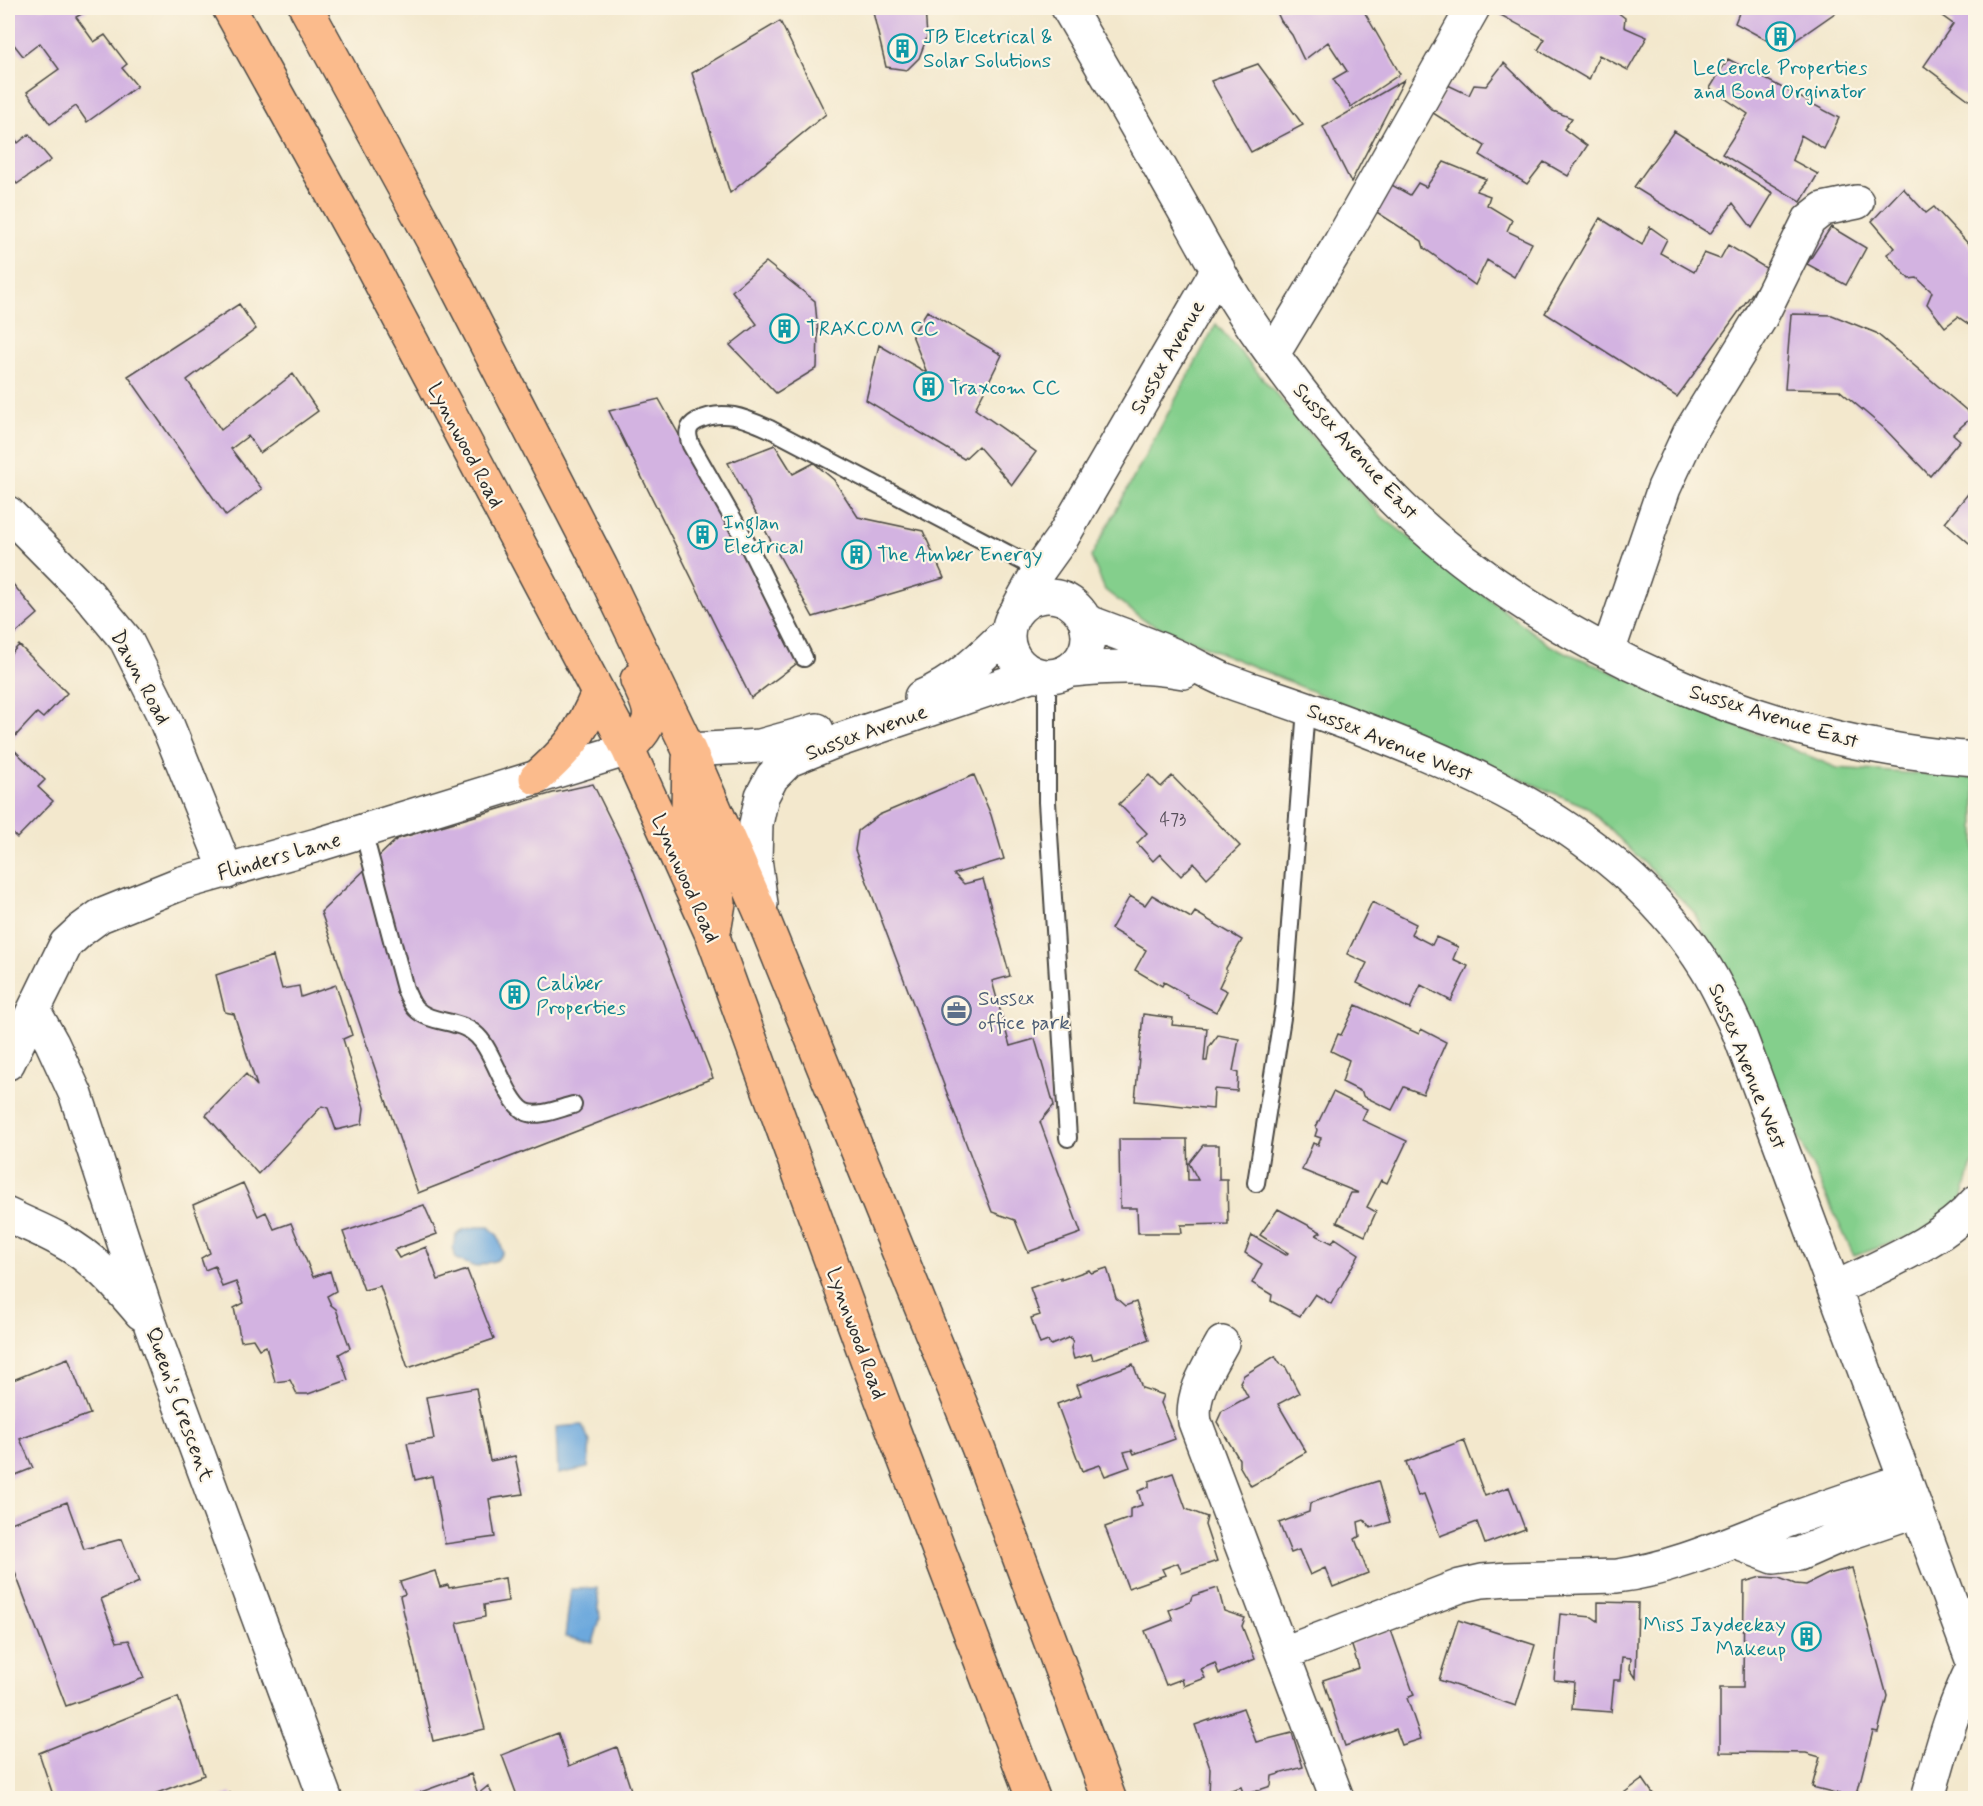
<svg xmlns="http://www.w3.org/2000/svg" width="1983" height="1806" viewBox="0 0 1983 1806" font-family="Mynerve,sans-serif">
<style>
.green{fill:#84cf8c;stroke:#587d5c;stroke-width:1.5}
.water{fill:#6ca8dd;stroke:#4c6a84;stroke-width:1.5}
.building{fill:#d3b3e1}
.lines{fill:none;stroke-linecap:round;stroke-linejoin:round}
.lane-casing{stroke:#494743;stroke-width:20}
.street-casing{stroke:#494743;stroke-width:36}
.primary-casing{stroke:#494743;stroke-width:36}
.lane{stroke:#fff;stroke-width:16}
.street{stroke:#fff;stroke-width:33}
.primary{stroke:#fbbb8c;stroke-width:33}
.labels{text-anchor:middle;stroke-width:4.5;stroke-linejoin:round;paint-order:stroke}
.number-label{font-size:18px;fill:#554d58}
.culture-label{font-size:21px;fill:#0d838f;stroke:#fcf5e5;text-anchor:start}
.street-label{font-size:21px;fill:#2b2b2b;stroke:#fcf5e5}
.service-label{font-size:21px;fill:#4e5e75;stroke:#fcf5e5;text-anchor:start}
</style>
<rect width="100%" height="100%" fill="#fcf5e5"/>
<filter id="ink" filterUnits="userSpaceOnUse"><feTurbulence type="fractalNoise" baseFrequency=".0167" numOctaves="2"/><feDisplacementMap in="SourceGraphic" scale="12" xChannelSelector="R" yChannelSelector="G"/><feConvolveMatrix kernelMatrix="1 2 1 2 8 2 1 2 1" color-interpolation-filters="sRGB"/></filter>
<filter id="wash" filterUnits="userSpaceOnUse"><feTurbulence type="fractalNoise" baseFrequency=".008" numOctaves="4" result="noise"/><feDisplacementMap in="SourceGraphic" scale="24" xChannelSelector="R" yChannelSelector="G"/><feGaussianBlur stdDeviation="1.35" result="paint"/><feColorMatrix in="noise" values="0 0 0 0 0 0 0 0 0 0 0 0 0 0 0 0 0 1.4 0 .05"/><feComposite in="paint" operator="in"/></filter>
<g filter="url(#wash)">
<rect width="100%" height="100%" fill="#f3e8cd"/>
<!-- green -->
<path class="green" d="M1216,324L1380,515L1549,645L1837,768L1975,778L1976,1160L1971,1168L1956,1221L1854,1256L1694,912L1587,807L1145,621L1105,590L1091,557Z"/>
<!-- water -->
<path class="water" d="M476,1227H489L498,1236L503,1252L497,1260L475,1267L456,1259L453,1247L456,1236L463,1230Z
M582,1425L590,1442L588,1468L558,1474L556,1427Z
M597,1588L600,1619L593,1643L565,1637L571,1589Z"/>
<g id="blocks">
<!-- building -->
<path class="building" d="M14,8H85L87,11L76,17L94,42L105,35L127,64L122,68L137,86L87,122L76,106L50,124L27,92L59,69L40,43L23,56L8,37V12Z
M872,8H925L927,37L919,58L907,70L886,67Z
M1275,8H1362L1400,74L1351,107L1333,79L1347,71L1328,42L1304,60L1292,35L1281,21Z
M1497,8H1612L1625,18L1624,27L1647,37L1628,70L1599,55L1589,80L1538,50L1545,39L1495,12Z
M1741,8H1842L1783,49L1735,23Z
M1931,8H1976V105L1924,66L1953,24Z
M780,21L826,114L730,193L692,73Z
M1728,59L1839,118L1824,149L1801,135L1792,160L1818,174L1801,202L1722,154L1748,114L1710,88Z
M1504,63L1553,111L1572,118L1564,129L1587,146L1568,176L1544,162L1527,184L1480,155L1485,146L1433,113L1448,85L1469,95L1474,85L1486,86Z
M1258,64L1303,125L1251,152L1211,81Z
M1404,80L1351,182L1323,127Z
M8,128L18,143L29,134L51,160L17,184L8,173Z
M1674,131L1773,193L1752,228L1733,203L1710,234L1634,187Z
M1444,162L1486,179L1476,191L1490,196L1487,205L1512,220L1507,231L1532,243L1514,277L1487,260L1475,285L1424,248L1422,241L1375,211L1390,184L1410,195L1418,183L1426,187Z
M1903,188L1926,213L1934,207L1976,252V320L1970,325L1958,317L1945,327L1927,304L1932,292L1917,278L1909,279L1887,254L1895,248L1872,221Z
M1600,218L1642,245L1650,227L1667,239L1660,253L1694,272L1704,253L1720,259L1728,245L1769,270L1677,397L1545,313Z
M1831,227L1866,248L1846,285L1807,264Z
M766,262L815,301L818,332L817,368L776,393L730,345L757,324L732,291Z
M239,304L256,329L187,380L221,430L293,374L318,411L260,453L248,436L231,449L262,489L226,516L128,376Z
M927,311L1002,355L975,409L1036,452L1012,485L978,446L964,459L866,400L879,345L927,373L912,335Z
M1791,314L1832,315L1876,333L1973,416L1953,434L1960,440L1930,476L1885,429L1839,390L1785,389Z
M659,399L804,658L751,698L609,411Z
M775,445L793,474L814,463L834,480L858,517L923,531L944,578L813,617L728,463Z
M1976,484V549L1945,522Z
M12,583L38,614L8,640V587Z
M19,645L67,693L43,718L37,713L8,744V657Z
M8,744L45,780L38,787L53,801L17,838L8,829Z
M974,775L991,815L1004,859L954,874L964,884L983,879L1010,976L992,981L1010,1046L1035,1039L1054,1105L1040,1122L1081,1233L1028,1252L1015,1220L992,1212L855,850L858,831L879,815Z
M1149,775L1161,787L1172,776L1240,846L1207,878L1194,863L1181,876L1160,854L1153,861L1137,843L1147,833L1119,804Z
M593,784L627,853L713,1078L418,1193L321,912L397,839L553,793Z
M1152,895L1191,918L1195,912L1242,940L1226,968V972L1219,987L1227,991L1216,1012L1188,998L1187,995L1164,982L1162,986L1135,970L1146,950L1111,929L1130,896L1145,905Z
M1372,902L1416,924L1411,934L1432,945L1436,937L1458,947L1453,959L1468,966L1451,1001L1421,985L1410,1009L1357,983L1367,963L1347,954Z
M273,956L282,989L299,986L301,997L336,985L352,1035L343,1039L364,1108L362,1124L336,1130L328,1108L322,1106L258,1174L206,1115L246,1074L257,1086L234,1014L225,1012L216,975Z
M1356,1005L1419,1034L1421,1029L1446,1042L1423,1094L1404,1087L1392,1110L1363,1096L1362,1092L1342,1082L1349,1060L1331,1051L1338,1034L1341,1035Z
M1143,1014L1173,1018L1172,1025L1207,1028L1204,1061H1207L1209,1047L1218,1035L1239,1039L1233,1071L1238,1073L1237,1091L1214,1089L1213,1109L1135,1101Z
M1333,1092L1367,1109L1362,1120L1407,1141L1387,1183L1381,1180L1367,1207L1376,1212L1365,1236L1337,1222L1351,1193H1359L1302,1170L1313,1143L1318,1145L1321,1138L1315,1136L1317,1130L1316,1127Z
M1119,1139H1187L1188,1180H1198L1189,1163L1203,1145H1219V1179H1227L1228,1224L1181,1225L1182,1233H1138L1137,1208H1120Z
M243,1183L258,1216L266,1212L274,1229L291,1223L313,1277L330,1271L336,1291L327,1296L331,1305L336,1309L350,1348L339,1354L348,1380L308,1394H297L290,1380L275,1382L266,1346L259,1349L253,1339L241,1341L234,1308L244,1303L236,1282L222,1287L215,1266L205,1270L201,1258L210,1253L193,1205Z
M424,1205L437,1234L394,1250L399,1258L426,1247L438,1280L467,1270L494,1339L408,1368L380,1286L364,1290L343,1232Z
M1278,1209L1321,1232L1316,1235L1332,1243L1335,1238L1359,1254L1331,1304L1315,1294L1300,1316L1271,1301L1272,1295L1252,1283L1262,1264L1245,1253L1252,1235L1286,1255L1288,1253L1260,1235Z
M1107,1268L1116,1298L1125,1306L1136,1302L1149,1340L1093,1360L1091,1354L1074,1359L1071,1348L1073,1342L1070,1337L1051,1345L1048,1341L1040,1344L1031,1318L1040,1315L1030,1288L1061,1277V1280L1089,1270L1091,1273Z
M1275,1356L1280,1364L1285,1366L1299,1393L1278,1404L1306,1452L1279,1467L1275,1473L1251,1486L1239,1465V1459L1217,1422L1222,1411L1248,1397L1240,1382L1244,1375Z
M68,1358L90,1414L20,1439L33,1468L8,1478V1382Z
M1133,1364L1142,1388L1164,1395L1161,1403L1175,1439L1134,1454L1132,1450L1124,1452L1130,1467L1105,1476L1100,1465L1082,1471L1057,1404L1081,1395L1077,1385Z
M476,1388L490,1461L515,1456L523,1494L489,1499L495,1537L445,1544L432,1476L415,1480L407,1443L434,1439L426,1397Z
M1464,1440L1485,1496L1509,1487L1525,1529L1485,1544L1477,1522L1440,1536L1424,1494L1418,1496L1406,1462Z
M1173,1473L1186,1509L1207,1517L1205,1525L1217,1561L1182,1573L1178,1563L1162,1569L1165,1575L1128,1588L1105,1527L1130,1518V1509L1142,1505L1138,1491L1149,1487V1481Z
M1378,1481L1390,1522L1371,1528L1364,1520L1358,1522L1360,1536L1355,1539L1368,1573L1333,1587L1325,1568L1310,1575L1299,1550L1291,1553L1279,1523L1309,1512L1310,1503Z
M67,1502L84,1549L122,1539L139,1582L101,1599L117,1642L129,1640L144,1678L66,1706L8,1554V1524Z
M1852,1568L1887,1696L1878,1732L1873,1731L1856,1798L1812,1787L1820,1757L1806,1753L1720,1752V1688H1743L1744,1582L1761,1577L1779,1578L1795,1584L1806,1585L1828,1574Z
M435,1571L440,1587L448,1585L449,1588L505,1578L508,1601L484,1605L485,1617L457,1623L485,1729L433,1741L400,1596L405,1594L400,1582Z
M1218,1588L1224,1611L1245,1618L1242,1626L1255,1659L1219,1674L1215,1663L1201,1669L1205,1678L1184,1686L1182,1679L1166,1685L1145,1631L1173,1620L1169,1610L1190,1602L1192,1596Z
M1598,1602L1638,1603L1636,1678L1630,1669L1631,1658L1622,1657L1620,1680H1614L1611,1712L1572,1709L1574,1682L1554,1680L1560,1614L1592,1617L1598,1621Z
M1458,1620L1535,1645L1516,1706L1439,1680Z
M1391,1630L1414,1695L1407,1698L1421,1739L1402,1745L1396,1729L1345,1746L1323,1680L1359,1668L1351,1643Z
M178,1697L204,1775L144,1798H54L39,1753Z
M1243,1708L1256,1742L1292,1733L1303,1767L1272,1776L1271,1786L1244,1795L1241,1787L1209,1797L1210,1768L1195,1725Z
M558,1733L569,1766L617,1747L632,1793L618,1798H518L502,1755Z
M471,1774L478,1794L488,1786L494,1798H423L421,1792Z
M1643,1779L1656,1798H1617Z
M230,1793L233,1798H221Z"/>
</g>
</g>
<g filter="url(#ink)">
<use href="#blocks" fill-opacity="0" stroke="#494743" stroke-width="1.5"/>
<g class="lines">
<defs>
<path id="lane" d="M804,658L748,545L691,445C687,435 686,427 697,421C723,408 745,418 770,429L1039,570
M1047,677V802L1068,1138
M363,831L405,989C408,995 411,1004 416,1009C433,1026 463,1017 481,1040C495,1057 507,1100 524,1111C536,1119 560,1108 573,1105
M1256,1183L1284,1005L1306,708"/>
<path id="street" d="M1068,8C1107,74 1145,141 1183,208C1208,253 1233,300 1263,341C1305,400 1351,459 1403,509C1551,648 1773,746 1976,759
M1273,354L1340,243L1473,8
M8,513L88,594L126,640L163,714L227,872
M1008 636a40 40 0 1 1 80 0a40 40 0 1 1-80 0Z
M1018,608L1039,570L1062,538L1218,269
M1086,621C1117,633 1150,644 1180,658C1195,665 1209,673 1225,680C1251,690 1279,698 1306,708C1457,762 1617,826 1706,968C1719,989 1729,1011 1739,1033L1976,1670
M1608,652L1664,488L1689,434L1761,317L1809,220L1823,209L1857,202
M1072,670C1109,666 1147,665 1184,672
M921,697C955,683 982,657 1008,631
M689,750L760,746L817,730
M761,904L755,859L756,824L762,796L772,777L789,760L831,743L1034,674
M34,1011L52,1043L76,1095L151,1326L325,1798
M8,1063L66,944L81,930L100,916L182,883L317,845L628,749
M8,1215C26,1224 45,1231 62,1241C94,1258 118,1286 141,1313
M1834,1289C1879,1266 1942,1242 1976,1202
M1222,1343C1209,1367 1190,1394 1195,1422L1337,1798
M1735,1542L1774,1557L1799,1554L1840,1536L1917,1510
M1284,1653L1460,1586L1482,1581L1508,1579L1617,1576C1673,1569 1727,1544 1779,1524C1821,1508 1863,1494 1905,1480
M1928,1798C1941,1752 1952,1708 1974,1665"/>
<path id="primary" d="M229,8L368,259L628,749L713,937L880,1395L1033,1798
M306,8L432,239L601,567L689,750L763,918L978,1447L1109,1798
M628,749C656,720 654,715 637,680
M689,759L688,809L690,818L711,868L719,903L714,932
M536,778C569,749 581,734 598,693"/>
</defs>
<!-- lane casing -->
<use href="#lane" class="lane-casing"/>
<!-- street casing -->
<use href="#street" class="street-casing"/>
<!-- primary casing -->
<use href="#primary" class="primary-casing"/>
<!-- lane -->
<use href="#lane" class="lane"/>
<!-- street -->
<use href="#street" class="street"/>
<!-- primary -->
<use href="#primary" class="primary"/>
</g>
</g>
<!-- icons -->
<defs>
<symbol id="building-ring" viewBox="-11 -11 22 22"><circle r="9.5" fill="#fcf5e5" stroke="#0f9aa8" stroke-width="1.5"/><path d="M-4-6H4V6H1V3H-1V6H-4ZM-2.5-4.3h1.7v1.8h-1.7ZM.8-4.3h1.7v1.8H.8ZM-2.5-1h1.7V.8h-1.7ZM.8-1h1.7V.8H.8Z" fill="#0f9aa8"/></symbol>
<symbol id="office-ring" viewBox="-11 -11 22 22"><circle r="9.5" fill="#fcf5e5" stroke="#5c6f8a" stroke-width="1.5"/><path d="M-6-3h4V-5.5h4V-3h4V5H-6ZM-1-4.5V-3h2v-1.5ZM-6 0V1H6V0Z" fill="#5c6f8a"/></symbol>
</defs>
<g fill-rule="evenodd">
<use href="#building-ring" x="1764" y="20" width="33" height="33"/>
<use href="#building-ring" x="886" y="32" width="33" height="33"/>
<use href="#building-ring" x="768" y="312" width="33" height="33"/>
<use href="#building-ring" x="912" y="370" width="33" height="33"/>
<use href="#building-ring" x="686" y="518" width="33" height="33"/>
<use href="#building-ring" x="840" y="538" width="33" height="33"/>
<use href="#building-ring" x="498" y="978" width="33" height="33"/>
<use href="#office-ring" x="940" y="994" width="33" height="33"/>
<use href="#building-ring" x="1790" y="1620" width="33" height="33"/>
</g>
<g class="labels">
<!-- number labels -->
<g class="number-label">
<text x="1173" y="825">473</text>
</g>
<!-- culture labels -->
<g class="culture-label">
<text x="923" y="43">JB Elcetrical &amp;<tspan x="923" dy="24">Solar Solutions</tspan></text>
<text x="1780" y="74" text-anchor="middle">LeCercle Properties<tspan x="1780" dy="24">and Bond Orginator</tspan></text>
<text x="806" y="335">TRAXCOM CC</text>
<text x="949" y="394">Traxcom CC</text>
<text x="723" y="529">Inglan<tspan x="723" dy="24">Electrical</tspan></text>
<text x="877" y="561">The Amber Energy</text>
<text x="536" y="990">Caliber<tspan x="536" dy="24">Properties</tspan></text>
<text x="1786" y="1631" text-anchor="end">Miss Jaydeekay<tspan x="1786" dy="24">Makeup</tspan></text>
</g>
<!-- street labels -->
<g class="street-label">
<text transform="translate(1167 357) rotate(-60)" y="7">Sussex Avenue</text>
<text transform="translate(466 445) rotate(62)" y="7">Lynnwood Road</text>
<text transform="translate(1356 451) rotate(48)" y="7">Sussex Avenue East</text>
<text transform="translate(141 677) rotate(62)" y="7">Dawn Road</text>
<text transform="translate(1774 716) rotate(17)" y="7">Sussex Avenue East</text>
<text transform="translate(866 732) rotate(-20)" y="7">Sussex Avenue</text>
<text transform="translate(1390 742) rotate(22)" y="7">Sussex Avenue West</text>
<text transform="translate(279 856) rotate(-16)" y="7">Flinders Lane</text>
<text transform="translate(686 878) rotate(66)" y="7">Lynnwood Road</text>
<text transform="translate(1748 1066) rotate(68)" y="7">Sussex Avenue West</text>
<text transform="translate(857 1333) rotate(70)" y="7">Lynnwood Road</text>
<text transform="translate(180 1404) rotate(70)" y="7">Queen's Crescent</text>
</g>
<!-- service labels -->
<g class="service-label">
<text x="978" y="1005">Sussex<tspan x="978" dy="24">office park</tspan></text>
</g>
</g>
<!-- margin -->
<rect width="1983" height="1806" fill="none" stroke="#fcf5e5" stroke-width="30"/>
</svg>
